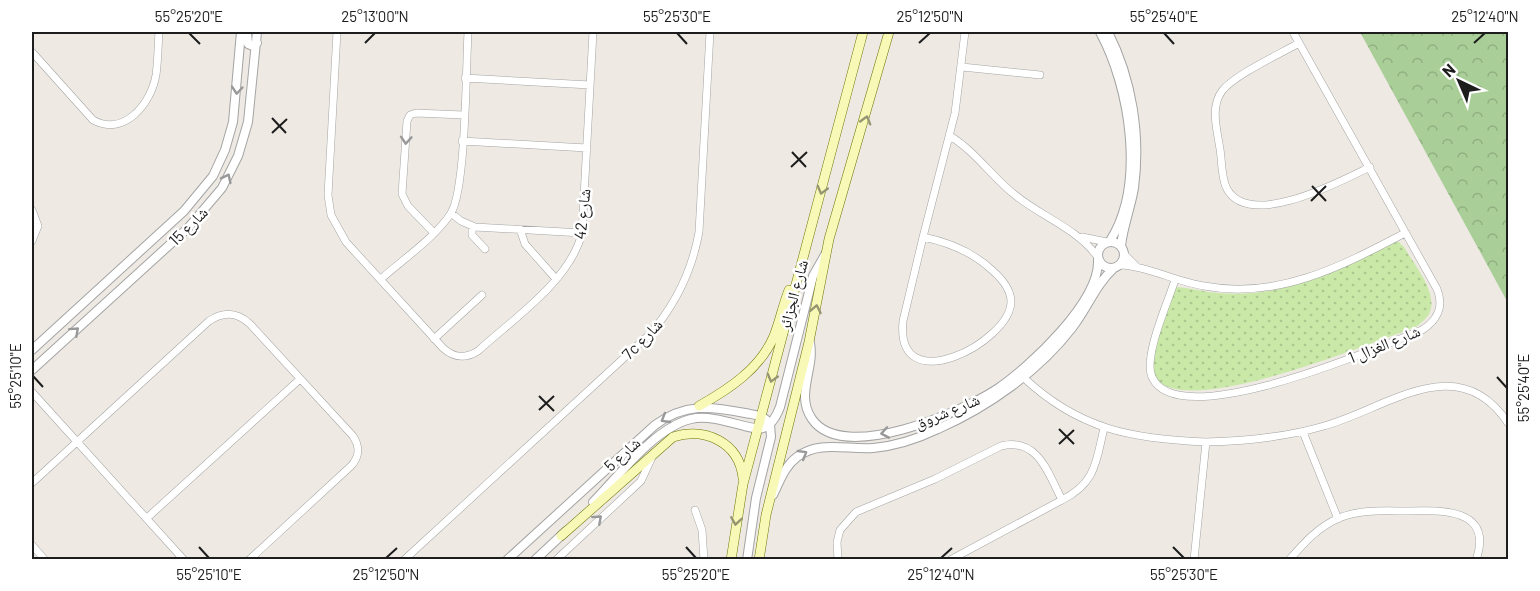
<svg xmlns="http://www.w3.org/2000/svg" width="1540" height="591" viewBox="0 0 1540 591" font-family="Barlow,'Noto Naskh Arabic',sans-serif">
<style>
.forest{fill:url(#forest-crowns)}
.garden{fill:url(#garden-dots)}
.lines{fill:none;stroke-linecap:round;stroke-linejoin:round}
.minor-casing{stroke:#a4a4a4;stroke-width:8}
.tertiary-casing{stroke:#a4a4a4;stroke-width:10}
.secondary-casing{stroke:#6b7405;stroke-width:10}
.minor{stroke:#fff;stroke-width:7}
.tertiary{stroke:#fff;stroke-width:8}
.secondary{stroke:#f8f9b6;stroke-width:9}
.oneway{stroke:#999}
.oneway2{stroke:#959671}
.ticks{fill:none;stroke:#1d1d1d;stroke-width:2}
.labels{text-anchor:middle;stroke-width:5;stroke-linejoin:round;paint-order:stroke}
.street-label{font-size:16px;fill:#1d1d1d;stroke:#fff}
.neatline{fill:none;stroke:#1d1d1d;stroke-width:2}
.ticks-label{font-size:15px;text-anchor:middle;fill:#1d1d1d}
</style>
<defs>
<pattern id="forest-crowns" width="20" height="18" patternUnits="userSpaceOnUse" patternTransform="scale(1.5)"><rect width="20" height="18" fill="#a9ce97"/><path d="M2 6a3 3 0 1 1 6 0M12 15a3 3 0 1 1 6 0" fill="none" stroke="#91b082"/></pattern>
<pattern id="garden-dots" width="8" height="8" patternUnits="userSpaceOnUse" patternTransform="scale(1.5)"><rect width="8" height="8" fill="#cae9a8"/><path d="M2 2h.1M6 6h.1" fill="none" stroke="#adc790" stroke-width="1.8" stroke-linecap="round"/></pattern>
</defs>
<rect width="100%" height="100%" fill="#eeeae3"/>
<!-- forest -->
<path class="forest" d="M1360,32H1508V303Z"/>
<!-- garden -->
<path class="garden" d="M1392,240L1399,242L1404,247C1413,263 1435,289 1431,308C1430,316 1422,322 1416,327C1374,341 1183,422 1155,377C1141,355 1163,316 1170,294L1177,287C1191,288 1204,292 1218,293C1280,299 1340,271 1392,240Z"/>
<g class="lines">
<defs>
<path id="minor" d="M337,32L328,195L331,215L346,242L443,348C454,358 465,359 478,351C514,318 570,281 582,233L593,32
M1299,43C1280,54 1234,75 1222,91C1210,107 1217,130 1220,149C1222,161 1221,178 1227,189C1250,230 1341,181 1370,167
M32,52L93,120C124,137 151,104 156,75C158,61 158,46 159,32
M962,67L1040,75
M465,78L590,85
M950,136C975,151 992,177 1015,195C1042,217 1076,228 1097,256
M462,141L587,148
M32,210L38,226L32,241
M451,213L461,221L475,227L582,233
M472,226V235L485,249
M520,229L525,244L556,279
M433,232L408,206L402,194L407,121L410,115L416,113L463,115
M923,237C948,242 974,253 993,271C1002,279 1011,289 1011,302C1010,342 895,402 903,321Z
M923,237L955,113L965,32
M1082,237L1107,242
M1125,255L1136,266
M1119,265C1143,265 1178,282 1204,286C1278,300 1342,266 1405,233
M381,279C402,260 436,237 451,213C466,189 466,67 468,32
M1175,280C1168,302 1143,357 1152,377C1178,435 1379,347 1422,330C1438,320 1444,306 1437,289L1293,32
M434,339L482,295
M1023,377C1079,430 1133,439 1206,442
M32,392L184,560
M1303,432L1338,519
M32,483L209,321C224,311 237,312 250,324L353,436C360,447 360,456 351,466L249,560
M1062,500C1096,483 1096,462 1104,428
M695,510L702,530L704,560
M147,518L300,379
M32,545L45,560
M404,560L650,334C676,304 692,271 699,232L710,32
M556,560L641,481L653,455
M838,560L837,542L840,530L856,512L935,479L1001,446C1038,437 1048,473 1062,500L950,560
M1194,560L1206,442C1246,441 1286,437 1324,426C1388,408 1458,348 1508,423
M1289,560C1304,543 1318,527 1339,518C1361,509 1384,511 1408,511C1441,510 1494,508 1476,560"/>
<path id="tertiary" d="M247,32L248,44L253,46L257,43
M1100,32C1130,87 1146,185 1110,241
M1108,32C1132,79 1141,135 1134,188C1131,207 1123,226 1121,246
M1098 255a13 13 0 1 1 26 0a13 13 0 1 1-26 0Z
M810,343C815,369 795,395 812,419C843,464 962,412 997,389C1030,367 1100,301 1098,260
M32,350L184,211L213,176L225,150L233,122L241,32
M32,370L188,228L222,188L238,156L248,122L257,32
M773,495C780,481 784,467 797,457C819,440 847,450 873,448C896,446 917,439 938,429C988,407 1039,371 1072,328C1087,309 1096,284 1114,268
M593,502C619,476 654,428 691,419C716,413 751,432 763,428C772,425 777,415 780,407L813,276L826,253
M507,560L655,425C685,403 710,406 745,413C755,415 764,415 770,424L771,437L756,498L747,560
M535,560L566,531"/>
<path id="secondary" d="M699,406C729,389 760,369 774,336C780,321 783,305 789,290
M561,536L673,437C705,427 739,442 743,478
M731,560L743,484L863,32
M759,560L766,515L809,342L829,239L889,32"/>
</defs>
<!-- minor casing -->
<use href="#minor" class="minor-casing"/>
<!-- tertiary casing -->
<use href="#tertiary" class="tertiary-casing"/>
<!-- secondary casing -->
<use href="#secondary" class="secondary-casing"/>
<!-- minor -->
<use href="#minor" class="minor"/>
<!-- tertiary -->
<use href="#tertiary" class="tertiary"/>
<!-- secondary -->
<use href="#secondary" class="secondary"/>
</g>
<!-- one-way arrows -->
<defs><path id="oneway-chevron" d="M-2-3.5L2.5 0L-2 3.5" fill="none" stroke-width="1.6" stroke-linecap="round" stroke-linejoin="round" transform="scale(1.5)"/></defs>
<g class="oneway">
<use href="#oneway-chevron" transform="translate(237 90) rotate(95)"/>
<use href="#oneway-chevron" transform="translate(406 140) rotate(94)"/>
<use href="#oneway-chevron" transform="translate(227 178) rotate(-64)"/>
<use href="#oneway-chevron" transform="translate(75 331) rotate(-42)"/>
<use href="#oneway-chevron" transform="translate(665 419) rotate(149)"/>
<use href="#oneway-chevron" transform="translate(885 433) rotate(170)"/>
<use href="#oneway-chevron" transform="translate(803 454) rotate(-31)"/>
<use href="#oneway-chevron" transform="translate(598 519) rotate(-42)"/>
</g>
<g class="oneway2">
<use href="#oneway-chevron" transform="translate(866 120) rotate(-74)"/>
<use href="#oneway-chevron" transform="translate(822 190) rotate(105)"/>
<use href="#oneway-chevron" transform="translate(816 309) rotate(-79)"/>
<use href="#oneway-chevron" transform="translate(772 378) rotate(105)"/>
<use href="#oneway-chevron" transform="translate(736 521) rotate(99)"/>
</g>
<!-- ticks -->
<path class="ticks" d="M189,33L200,44M677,33L687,44M1164,33L1174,44M365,43L375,33M919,43L930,33M1474,43L1485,33M272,118L286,133M272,133L287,119M792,152L806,167M791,167L807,152M1312,186L1326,201M1311,201L1326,186M33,376L43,387M1497,377L1507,388M539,396L554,411M539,410L554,396M1059,429L1074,444M1059,444L1074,430M199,547L209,558M686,547L696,558M1173,547L1184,558M386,558L397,548M941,558L952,548"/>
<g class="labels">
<!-- street labels -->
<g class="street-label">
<text transform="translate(582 214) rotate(-84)" y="6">شارع 42</text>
<text transform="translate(188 226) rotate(-45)" y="6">شارع 15</text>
<text transform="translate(793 295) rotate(-75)" y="6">شارع الجزائر</text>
<text transform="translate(642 339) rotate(-46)" y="6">7c شارع</text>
<text transform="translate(1384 344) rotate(-22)" y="6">شارع الغزال 1</text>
<text transform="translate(947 411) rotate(-22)" y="6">شارع شروق</text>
<text transform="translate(622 454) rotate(-42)" y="6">شارع 5</text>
</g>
</g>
<!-- border -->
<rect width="1540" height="591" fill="none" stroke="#ffffff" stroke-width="66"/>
<!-- north arrow -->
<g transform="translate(1459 81) rotate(316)" stroke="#ffffff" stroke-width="4.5" paint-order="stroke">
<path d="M0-4.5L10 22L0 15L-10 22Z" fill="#1d1d1d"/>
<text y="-9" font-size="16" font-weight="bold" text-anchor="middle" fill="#1d1d1d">N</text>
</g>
<rect x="33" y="33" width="1474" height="525" class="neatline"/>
<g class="ticks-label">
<text x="189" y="22">55°25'20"E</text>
<text x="375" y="22">25°13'00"N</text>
<text x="677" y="22">55°25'30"E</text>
<text x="930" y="22">25°12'50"N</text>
<text x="1164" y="22">55°25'40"E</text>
<text x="1485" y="22">25°12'40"N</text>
<text transform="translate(16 376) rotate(-90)" y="5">55°25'10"E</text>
<text transform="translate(1524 388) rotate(-90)" y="5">55°25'40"E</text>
<text x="209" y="580">55°25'10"E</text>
<text x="386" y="580">25°12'50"N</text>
<text x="696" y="580">55°25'20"E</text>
<text x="941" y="580">25°12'40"N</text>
<text x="1184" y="580">55°25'30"E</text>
</g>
</svg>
